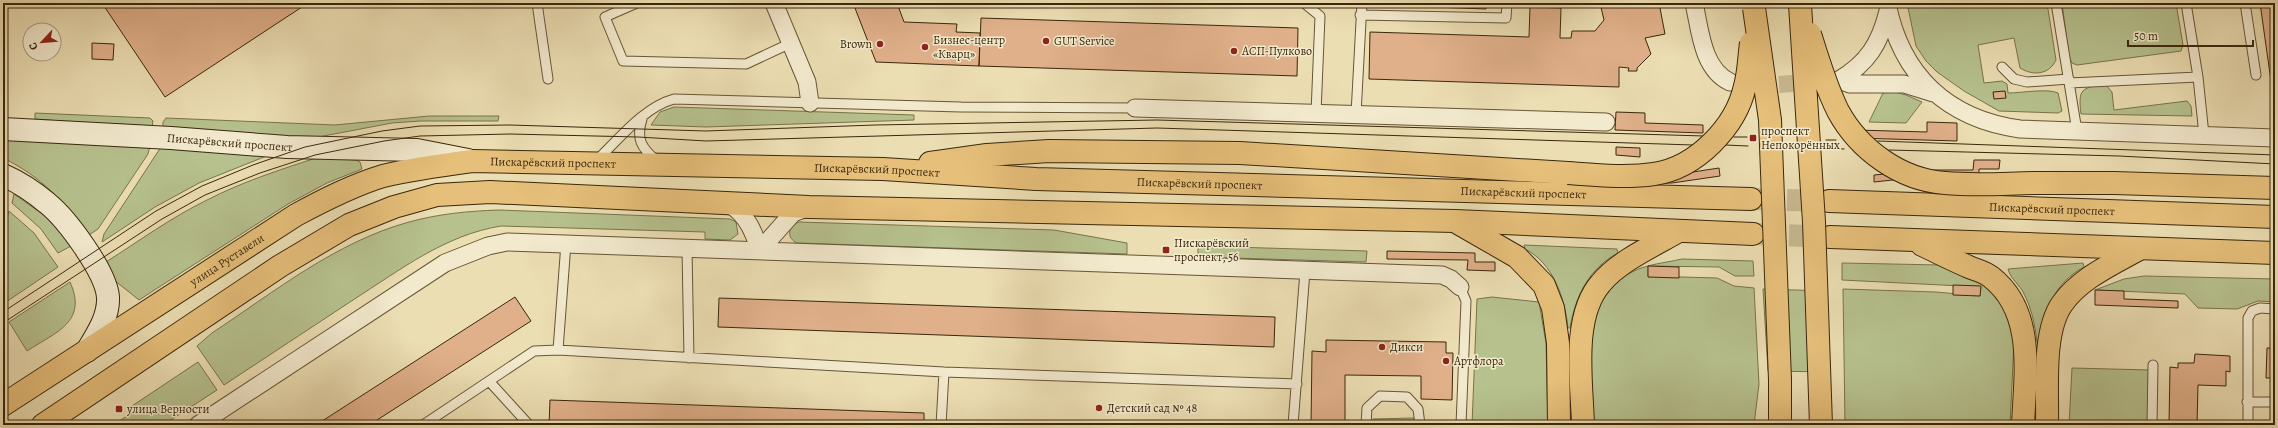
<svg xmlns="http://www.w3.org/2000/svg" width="2278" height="428" viewBox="0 0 2278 428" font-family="Alegreya,serif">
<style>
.green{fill:#b6c18e;stroke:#78744c}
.building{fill:#e0b08a;stroke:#3a270b}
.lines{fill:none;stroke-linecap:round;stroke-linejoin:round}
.street-tunnel{stroke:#c8b991;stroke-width:17;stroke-dasharray:17 8;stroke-linecap:butt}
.primary-tunnel{stroke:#c8b991;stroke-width:22;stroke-dasharray:22 11;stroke-linecap:butt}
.lane-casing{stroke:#665535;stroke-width:11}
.street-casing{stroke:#665535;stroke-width:19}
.secondary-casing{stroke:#3a270b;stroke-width:24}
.primary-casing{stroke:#3a270b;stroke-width:24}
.lane{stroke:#f3eace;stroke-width:9}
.street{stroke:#f3eace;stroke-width:17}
.secondary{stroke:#f3eace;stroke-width:22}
.primary{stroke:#e6bf7a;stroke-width:22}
.tram{stroke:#3a270b;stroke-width:1}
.primary-bridge-casing{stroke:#3a270b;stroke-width:24;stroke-linecap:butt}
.primary-bridge{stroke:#e6bf7a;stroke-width:22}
.poi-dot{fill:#8f2418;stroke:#f3eace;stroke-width:1.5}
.labels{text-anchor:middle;stroke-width:3;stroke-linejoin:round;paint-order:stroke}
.poi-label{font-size:12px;fill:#3a270b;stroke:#f3eace;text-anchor:start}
.street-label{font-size:12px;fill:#3a270b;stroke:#f3eace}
</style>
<rect width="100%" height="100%" fill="#ecdeb3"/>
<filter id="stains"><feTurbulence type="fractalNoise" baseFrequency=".005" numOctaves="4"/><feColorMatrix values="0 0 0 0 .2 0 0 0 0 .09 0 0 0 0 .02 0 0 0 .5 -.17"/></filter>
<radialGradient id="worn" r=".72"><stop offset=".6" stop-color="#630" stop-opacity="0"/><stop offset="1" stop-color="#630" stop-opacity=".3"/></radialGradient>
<!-- green -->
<path class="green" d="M1907,3H2047L2056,60C2049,75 2033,76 2020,68L2014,38L1978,45L1984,83L2002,81L2007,84L2008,93C2021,93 2048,88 2058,93L2062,111L2058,113L1999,111L1964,91L1937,72L1926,61L1916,46Z
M2062,3H2176L2183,45L2181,51L2077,65L2072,63L2069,57Z
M2105,84L2112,92L2114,110L2187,101L2191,106L2192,116L2081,114C2078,89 2081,88 2105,84Z
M1891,91L1906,95L1922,102L1906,123L1869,122L1883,93Z
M674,107L914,115V120L706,127L651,125L660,112Z
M35,113L150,118L153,121L152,128L35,119Z
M429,116H499L498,121H420L392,123L313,138L163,128V122L166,118L335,125Z
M3,139L150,146L148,154L98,229L89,235C63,201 42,177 3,158Z
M161,147L269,155L199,183L155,207L102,242L104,234Z
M316,158L356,160L360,162L362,169L327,183L288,204L139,300L114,280L106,262C139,241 172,217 207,200C242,182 279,170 316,158Z
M14,194L51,220L71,246L58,253L41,229L12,203Z
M499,210L730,219L736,222L738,234L730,240L705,239V232L501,226C445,235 400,270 353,300C310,328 267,357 224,385L197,346L212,333C274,292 336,242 409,222C438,214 468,211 499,210Z
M9,211L34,233L58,267L3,304V231Z
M799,222L1054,230L1127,243V254L797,243C786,238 788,226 799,222Z
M1524,245L1617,249L1618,253C1589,268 1575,297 1570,328H1568C1565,298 1553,263 1525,249Z
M1198,246L1367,251L1366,262L1198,257Z
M1682,259L1753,261L1754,276H1735L1719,267L1648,266V276L1717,278L1734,286L1754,288L1759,384L1754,425H1592C1591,374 1576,300 1632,272C1647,264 1665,263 1682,259Z
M1842,263L1940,265L1986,285L2004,306L2011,326L2014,341L2010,425H1845L1843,289L1936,292L1980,296L1981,287L1842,280Z
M2083,263L2084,267C2055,282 2044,311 2040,342H2037C2035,324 2031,306 2022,290C2017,283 2010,277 2008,269Z
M2144,276L2275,279V302L2258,301L2237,309L2198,308L2185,294L2095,290L2124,279Z
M70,282C88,322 56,332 27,351L9,322Z
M1763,289L1827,291L1830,372L1768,371Z
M1492,297L1539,302L1546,343L1548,425H1472L1477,299Z
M198,362L217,390L163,425H103L110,420L113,425L135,411L132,406Z
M2072,368L2150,370L2149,425H2069Z
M1414,418L1415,425H1373V419Z"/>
<!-- building -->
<path class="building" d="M102,3H308L165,97Z
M853,3H897L904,22L957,24L956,32L980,33L979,66L876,62Z
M1381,3H1486V9L1381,5Z
M1600,3H1659L1665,34L1645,38L1651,54L1637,68V71H1628L1629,68L1619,67V87L1369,79L1370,32L1529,37L1530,7L1561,8L1560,38H1571L1572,31H1595L1604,20Z
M2260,3H2275V81H2271Z
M981,18L1298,28L1297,76L979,66Z
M92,43L114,44L113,60L92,59Z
M2005,91L2006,98L1994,99L1993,92Z
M1616,112L1645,113V123L1703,125V133L1615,130Z
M1927,122L1957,123V141L1855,138L1856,130L1927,132Z
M1616,147L1640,148V157L1616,155Z
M1974,160H2000L1999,169H1979V175L1930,176L1874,182V175L1929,170H1973Z
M1719,168L1720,176L1672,183L1615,184Z
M1387,251L1475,253V262H1495V271L1467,270L1468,260L1387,259Z
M1648,266L1679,267V278L1648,277Z
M1953,285L1981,286L1980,296L1953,295Z
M2095,290L2124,291V299L2178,301V308L2095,305Z
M515,297L531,321L374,422L369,425H316Z
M719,298L1275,317L1274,347L718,327Z
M1326,340L1446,342V353H1453L1452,400L1421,399V376L1345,375V425H1311L1312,351L1326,352Z
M2267,348H2275V378H2266Z
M2195,354L2230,356V372L2226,371V386L2198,385L2197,425H2169L2170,367L2178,368V363H2194Z
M550,400L924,413V425H549Z"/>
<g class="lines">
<!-- street-tunnel -->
<path class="street-tunnel" d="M1754,86L1817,82"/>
<!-- primary-tunnel -->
<path class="primary-tunnel" d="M1754,199L1829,201
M1756,234L1830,237"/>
<defs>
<path id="lane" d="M537,3L548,79
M637,3L605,17L623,61L746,64L791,43
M1304,3L1320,16L1316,113
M2056,3L2077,131
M2186,3L2198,77L2204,135
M2245,3L2256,75
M1360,15L1506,18L1507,3
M2002,67L2014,79L2027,82L2069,79
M2069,83L2198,77
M1356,114L1362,3
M642,119C636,138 641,148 656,160
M597,160C619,139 644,107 674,99L961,107L1135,108
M687,248L689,358
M1460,287L1466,301L1461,425
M558,350L944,372L1297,384
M489,381L529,425
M2247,402H2275
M423,425L534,351L558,350L566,243
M941,425L944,372
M1293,425L1305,271
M1366,425L1367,408L1380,396L1407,397L1418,409L1420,425
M2152,425L2153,365
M2248,425V318L2252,311L2260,308L2275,309"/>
<path id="street" d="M774,3L807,82L810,103
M1694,3C1700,29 1702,69 1730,82
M1887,3C1901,76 1948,119 2020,129L2275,138
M1839,80L1850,84H1904L1933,93
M1839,80C1868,63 1880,43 1888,11
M1135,108L1606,122
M731,205C748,217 753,231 760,250
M760,250L793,213L809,207
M198,425L445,263L488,246L507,242L1442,275L1451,279L1460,287"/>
<g id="secondary">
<path id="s1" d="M3,129L171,138L287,147L417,150L468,160"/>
<path d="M3,175C19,182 34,192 47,203C67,219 106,272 108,297C109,317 97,334 87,351"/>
</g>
<g id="primary">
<path d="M930,163L987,155L1049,151L1240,153L1568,173"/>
<path d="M2043,183H2114L2275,188"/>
<path id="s2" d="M1829,201L2275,217"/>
<path d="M1458,223L1517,257L1544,285L1553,308L1558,343L1559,425"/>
<path d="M1830,237L2275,253"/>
<path d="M1922,245C1937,252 1953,260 1969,267C1976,270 1985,272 1991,277C2036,312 2025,375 2023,425"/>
<path d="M1780,380V425"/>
<path id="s3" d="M3,405L296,215C324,200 353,185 383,176C412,169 442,165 472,161L883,169L1036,179L1751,199"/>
<path d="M43,425L280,266L349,225L394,207L437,195L490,192L809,207L1455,221L1753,234"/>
<path d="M1583,425C1582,383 1571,317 1601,283C1619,261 1655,245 1679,231"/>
<path d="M2047,425C2048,390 2042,333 2062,304C2080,278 2113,264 2139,249"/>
</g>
</defs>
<!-- lane casing -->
<use href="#lane" class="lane-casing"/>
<!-- street casing -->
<use href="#street" class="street-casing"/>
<!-- secondary casing -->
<use href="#secondary" class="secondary-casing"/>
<!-- primary casing -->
<use href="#primary" class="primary-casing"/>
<!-- lane -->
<use href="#lane" class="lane"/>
<!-- street -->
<use href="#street" class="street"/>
<!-- secondary -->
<use href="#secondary" class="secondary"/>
<!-- primary -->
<use href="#primary" class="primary"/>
<!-- tram -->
<path class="tram" d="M1734,137H1747
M1826,140H1836
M1878,141L2275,155
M1725,145L1748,146
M1826,148L1844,149
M1889,150L2119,156L2275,164
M3,312L156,211L202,186L253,165L305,147L382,131L420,126L510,125L706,131L875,125L1157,120L1704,136
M3,323L162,219L205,195L260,173L315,155L384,141L420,136L510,134L638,137L706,141L1157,128L1693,145"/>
<defs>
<path id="primary-bridge" d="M1800,5L1814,222L1821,425
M1754,8L1770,120L1780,380
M1810,34C1818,60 1826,87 1838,111C1859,150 1901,180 1945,183C1977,186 2010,183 2043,183
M1568,173C1596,175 1626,178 1654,174C1696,168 1736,127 1745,86C1749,72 1749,57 1751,43"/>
</defs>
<!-- primary-bridge casing -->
<use href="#primary-bridge" class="primary-bridge-casing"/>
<!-- primary-bridge -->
<use href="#primary-bridge" class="primary-bridge"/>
</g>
<!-- markers -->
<g class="poi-dot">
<circle cx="1046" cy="41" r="4"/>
<circle cx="880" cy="44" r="4"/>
<circle cx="925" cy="47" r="4"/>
<circle cx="1234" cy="51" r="4"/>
<rect x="1749" y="134" width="8" height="8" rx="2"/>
<rect x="1162" y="246" width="8" height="8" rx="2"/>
<circle cx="1382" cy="347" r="4"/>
<circle cx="1446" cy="361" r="4"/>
<circle cx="1099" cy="408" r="4"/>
<rect x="115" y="405" width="8" height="8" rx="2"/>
</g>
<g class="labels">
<!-- poi labels -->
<g class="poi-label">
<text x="933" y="44">Бизнес-центр<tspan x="933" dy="14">«Кварц»</tspan></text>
<text x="1054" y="45">GUT Service</text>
<text x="872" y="48" text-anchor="end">Brown</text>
<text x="1242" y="55">АСП-Пулково</text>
<text x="1761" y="135">проспект<tspan x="1761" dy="14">Непокорённых</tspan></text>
<text x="1174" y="247">Пискарёвский<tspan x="1174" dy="14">проспект, 56</tspan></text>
<text x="1390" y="351">Дикси</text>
<text x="1454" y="365">Артфлора</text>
<text x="1107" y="412">Детский сад № 48</text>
<text x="127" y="413">улица Верности</text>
</g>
<!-- street labels -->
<g class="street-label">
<text dy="4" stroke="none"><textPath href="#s1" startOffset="227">Пискарёвский проспект</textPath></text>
<text dy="4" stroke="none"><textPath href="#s3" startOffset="616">Пискарёвский проспект</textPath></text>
<text dy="4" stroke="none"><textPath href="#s3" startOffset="940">Пискарёвский проспект</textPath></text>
<text dy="4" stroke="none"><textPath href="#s3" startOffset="1263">Пискарёвский проспект</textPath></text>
<text dy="4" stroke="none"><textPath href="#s3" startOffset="1587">Пискарёвский проспект</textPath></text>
<text dy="4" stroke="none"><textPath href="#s2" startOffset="223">Пискарёвский проспект</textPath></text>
<text dy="4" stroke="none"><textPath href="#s3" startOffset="267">улица Руставели</textPath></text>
</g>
</g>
<!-- margin -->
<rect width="2278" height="428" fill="none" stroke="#ecdeb3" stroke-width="16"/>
<rect x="4" y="4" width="2270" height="420" fill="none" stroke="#3a270b" stroke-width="2"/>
<rect x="8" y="8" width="2262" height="412" fill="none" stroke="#3a270b"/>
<!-- north arrow -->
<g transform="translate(42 42) rotate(244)"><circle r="19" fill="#f3eace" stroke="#a99c80"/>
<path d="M0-3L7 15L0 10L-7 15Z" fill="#8f2418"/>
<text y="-6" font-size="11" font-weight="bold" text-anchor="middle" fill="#3a270b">С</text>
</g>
<!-- scale -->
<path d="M2128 40v6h125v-6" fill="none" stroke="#3a270b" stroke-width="2"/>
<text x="2134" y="40" font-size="12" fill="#3a270b" stroke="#f3eace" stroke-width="3" paint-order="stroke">50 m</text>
<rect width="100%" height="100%" filter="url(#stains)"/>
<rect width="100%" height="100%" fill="url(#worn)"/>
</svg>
